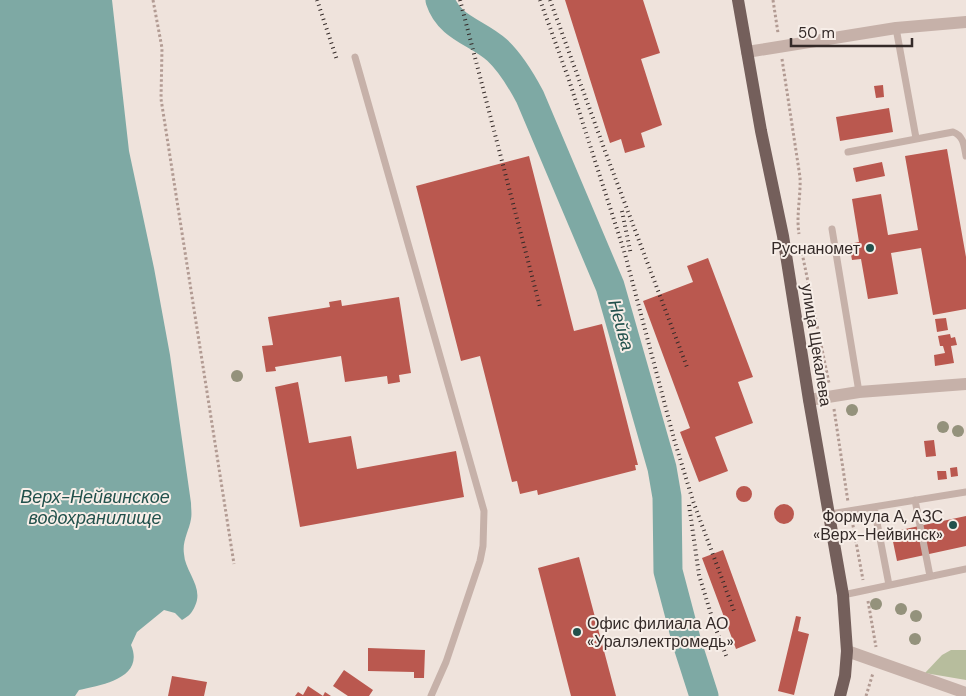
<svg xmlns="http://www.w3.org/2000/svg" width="966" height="696" viewBox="0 0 966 696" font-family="'DM Sans',sans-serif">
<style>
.green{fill:#b7bd9d}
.water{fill:#7ea9a4}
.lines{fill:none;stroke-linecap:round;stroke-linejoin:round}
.river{stroke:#7ea9a4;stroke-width:29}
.building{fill:#ba584f}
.path{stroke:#b29b93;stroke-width:3;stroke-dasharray:2.5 2.5;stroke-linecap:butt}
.service{stroke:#c6b1a9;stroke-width:7}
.minor{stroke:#c6b1a9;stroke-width:12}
.primary{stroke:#745f5b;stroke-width:12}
.rail{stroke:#342a28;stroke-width:4;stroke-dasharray:1 4;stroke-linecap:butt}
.tree{fill:#94927c}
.poi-dot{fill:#22514c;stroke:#f7eee8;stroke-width:2}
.labels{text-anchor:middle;stroke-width:4;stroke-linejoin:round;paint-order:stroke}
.poi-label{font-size:16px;fill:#342a28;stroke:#f7eee8;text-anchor:end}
.street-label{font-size:16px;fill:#342a28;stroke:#f7eee8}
.water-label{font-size:18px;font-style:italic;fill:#22514c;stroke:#f7eee8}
</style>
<rect width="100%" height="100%" fill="#efe3dc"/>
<!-- green -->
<path class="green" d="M951,650H966V680L925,673L942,655Z"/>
<!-- water -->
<path class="water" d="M0,0H112L129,151L154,268L170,355L191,503C191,508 192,514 191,519C189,531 182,541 184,554C185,572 204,587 195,606C192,613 189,616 182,620L175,613L164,610L137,632L131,645C145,678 102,685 79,690L75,696H0Z"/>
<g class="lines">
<!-- river -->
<path class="river" d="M440,0C449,28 477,32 497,50C511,63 521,80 530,97L610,286L662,468L667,497L668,571L687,643L704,696"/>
</g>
<!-- building -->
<path class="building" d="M565,0H643L660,53L641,59L662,125L641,133L645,147L625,153L621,139L610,143Z
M883,85L884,97L876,98L874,86Z
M889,108L893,132L840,141L836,117Z
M947,149L966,257V309L933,315L921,248L891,253L898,294L868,299L861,259L852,260L849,244L859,242L852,199L881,194L888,235L918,230L905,156Z
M529,156L574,331L602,324L638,465H635L636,470L538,495L537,490L520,494L517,481L512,482L480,356L461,361L416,186Z
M882,162L885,176L856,182L853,168Z
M708,258L753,377L738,382L753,423L715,437L728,471L699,482L680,432L690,428L643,301L693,282L687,266Z
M399,297L411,373L399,375L400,382L388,384L387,376L345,382L341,356L275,367L276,371L266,372L262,346L273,345L268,317L330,307L329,302L341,300L342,306Z
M946,318L948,330L937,332L935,319Z
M950,334L951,338L955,337L957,345L951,346L954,363L935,366L934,355L945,353L943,346H940L938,336Z
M298,382L309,443L351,436L357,469L456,451L464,497L300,527L275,387Z
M934,440L936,456L926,457L924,441Z
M957,467L958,476L951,477L950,468Z
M937,471H946L947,479L938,480Z
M736 494a8 8 0 1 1 16 0a8 8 0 1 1-16 0Z
M774 514a10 10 0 1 1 20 0a10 10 0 1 1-20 0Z
M966,516V546L897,561L891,532Z
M723,550L756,641L736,649L702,558Z
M579,557L616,696H571L538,568Z
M796,616L801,617L798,631L809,634L794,695L778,691Z
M368,648L425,650L424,678H414V672L368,671Z
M344,670L373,690L369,696H348L333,686Z
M172,676L207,682L204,696H168Z
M308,686L323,696L325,692L331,696H295L298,692L303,695Z"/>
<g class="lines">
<!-- path -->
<path class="path" d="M153,0L162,48L161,99L234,564
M773,0L778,33
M782,59L800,177C801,196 796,215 799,234
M801,248L829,383
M834,409L848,502
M852,520L863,580
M868,601L876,647
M866,696L873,673"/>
<!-- service -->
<path class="service" d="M896,28L916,138
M355,57L484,511L483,546L480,561L446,662L431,696
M848,152L953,132C964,136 964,146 966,156
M832,229L859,392
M915,500L930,576
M874,507L889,585
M830,514L966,492
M843,595L966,569"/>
<!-- minor -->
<path class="minor" d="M747,52L896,28L966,22
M809,400L859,392L966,384
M847,651L966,693"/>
<!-- primary -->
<path class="primary" d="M738,0L761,131L783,236L809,400L843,595L847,651L845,676L840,696"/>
<!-- rail -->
<path class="rail" d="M317,0L337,60
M460,0L540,307
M540,0L569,80L625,254L674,439L693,501L734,611
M550,0L605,151L687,367
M622,211L631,255
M689,505L699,575L714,624L727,658"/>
</g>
<!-- trees -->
<g class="tree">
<circle cx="237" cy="376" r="6"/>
<circle cx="852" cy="410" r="6"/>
<circle cx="943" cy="427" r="6"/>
<circle cx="958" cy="431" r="6"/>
<circle cx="876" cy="604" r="6"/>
<circle cx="901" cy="609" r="6"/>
<circle cx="916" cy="616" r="6"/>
<circle cx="915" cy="639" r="6"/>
</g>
<!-- markers -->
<g class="poi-dot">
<circle cx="870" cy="248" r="5"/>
<circle cx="953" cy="525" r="5"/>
<circle cx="577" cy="632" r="5"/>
</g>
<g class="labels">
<!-- poi labels -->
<g class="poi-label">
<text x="860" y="254">Руснаномет</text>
<text x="943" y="522">Формула А, АЗС<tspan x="943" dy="18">«Верх-Нейвинск»</tspan></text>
<text x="587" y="629" text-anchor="start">Офис филиала АО<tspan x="587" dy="18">«Уралэлектромедь»</tspan></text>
</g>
<!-- street labels -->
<g class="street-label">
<text transform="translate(817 345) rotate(81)" y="6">улица Щекалева</text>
</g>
<!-- water labels -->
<g class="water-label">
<text transform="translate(621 325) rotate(74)" y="6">Нейва</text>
<text x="95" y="503">Верх-Нейвинское<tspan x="95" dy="21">водохранилище</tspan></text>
</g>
</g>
<!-- scale -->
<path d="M791 38v8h121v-8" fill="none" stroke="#342a28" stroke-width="2.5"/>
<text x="798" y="38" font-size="15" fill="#342a28" stroke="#f7eee8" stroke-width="4" paint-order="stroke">50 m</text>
</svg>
